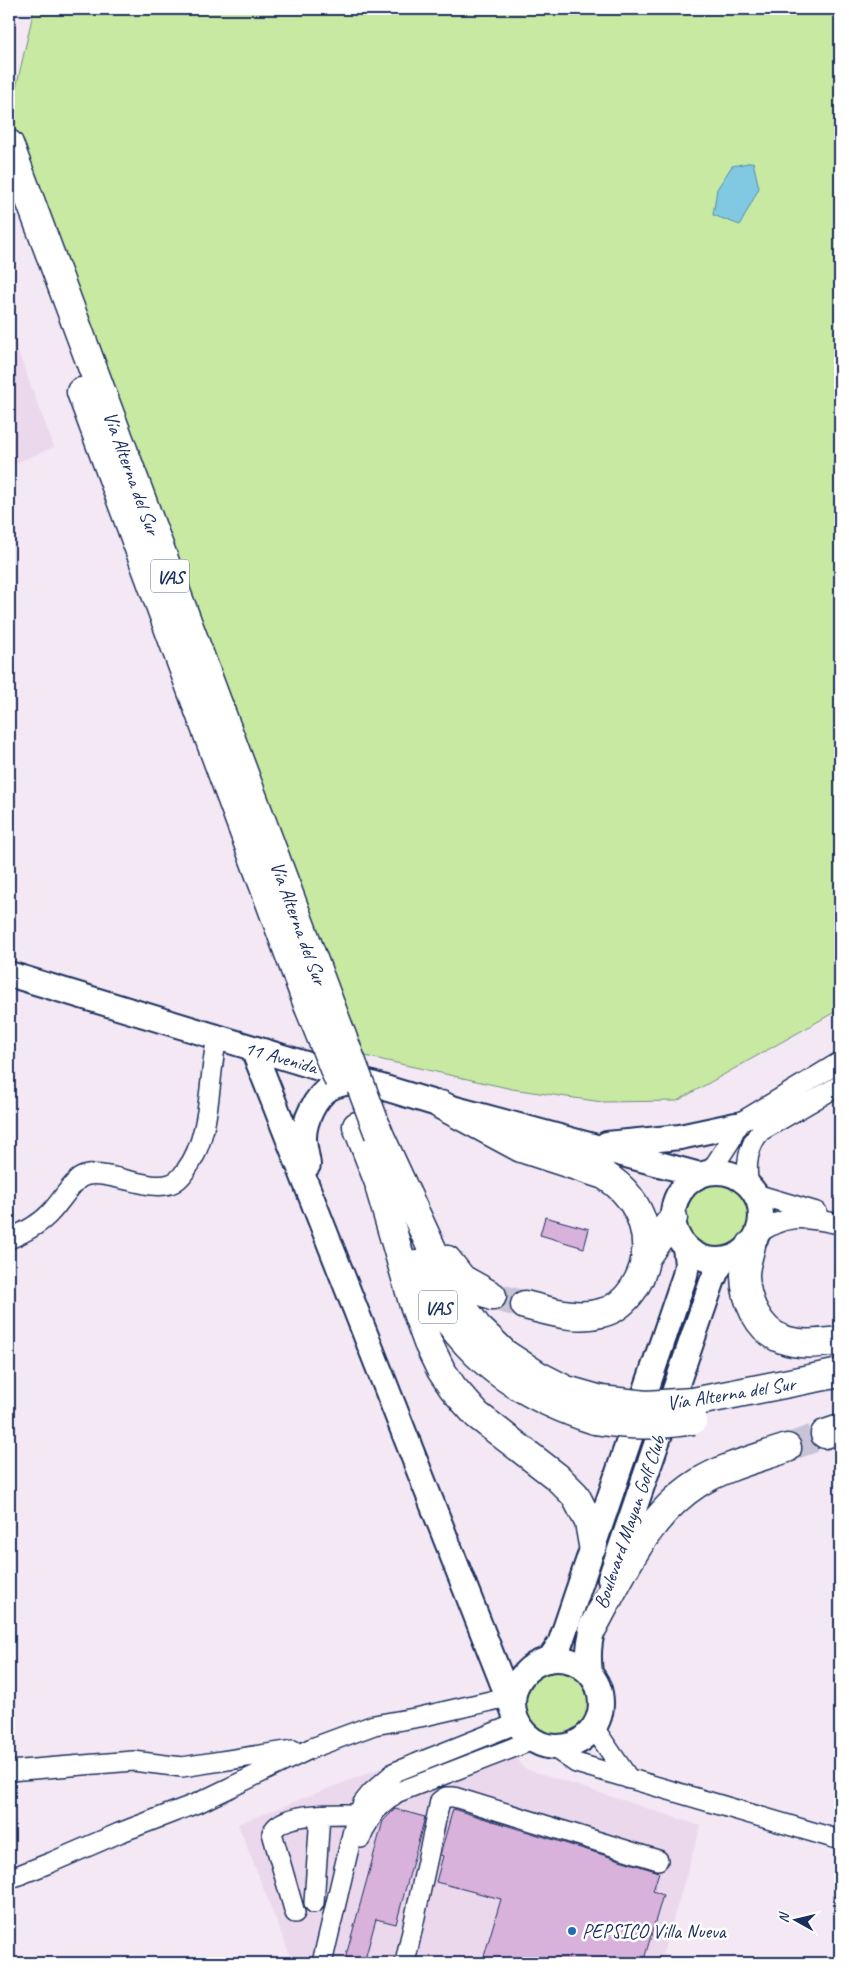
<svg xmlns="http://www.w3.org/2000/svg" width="849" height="1972" viewBox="0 0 849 1972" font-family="Caveat,sans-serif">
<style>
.built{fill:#ebd8ec}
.green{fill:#c7e9a2;stroke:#718c80}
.water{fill:#81c9e2;stroke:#588bad}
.building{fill:#d8b2db;stroke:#1b2f5e}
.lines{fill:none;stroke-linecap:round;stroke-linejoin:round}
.highway-tunnel{stroke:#c8c3d6;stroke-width:28;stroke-dasharray:28 14;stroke-linecap:butt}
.minor-casing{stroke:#1b2f5e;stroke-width:22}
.major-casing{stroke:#1b2f5e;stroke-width:28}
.highway-casing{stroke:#1b2f5e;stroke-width:31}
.minor{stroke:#fff;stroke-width:19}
.major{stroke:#fff;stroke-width:24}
.highway{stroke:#fff;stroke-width:28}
.highway-bridge-casing{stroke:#1b2f5e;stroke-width:31;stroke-linecap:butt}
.highway-bridge{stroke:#fff;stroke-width:28}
.poi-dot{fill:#1f6fb2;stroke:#fff;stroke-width:2}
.labels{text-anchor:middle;stroke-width:5;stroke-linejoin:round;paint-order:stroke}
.shield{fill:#fff;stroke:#5f6d8e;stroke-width:1}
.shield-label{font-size:19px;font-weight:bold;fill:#1b2f5e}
.street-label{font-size:20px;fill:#1b2f5e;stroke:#fff}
.poi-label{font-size:20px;fill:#1b2f5e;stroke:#fff;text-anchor:start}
</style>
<rect width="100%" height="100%" fill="#f3e8f4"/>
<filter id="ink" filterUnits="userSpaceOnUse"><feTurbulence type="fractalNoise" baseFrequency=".02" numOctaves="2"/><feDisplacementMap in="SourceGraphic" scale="10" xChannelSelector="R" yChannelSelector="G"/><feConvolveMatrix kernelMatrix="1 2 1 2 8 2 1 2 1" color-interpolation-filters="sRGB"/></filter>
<g filter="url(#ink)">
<!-- built -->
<path class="built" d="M9,328L54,447L9,466Z
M498,1722L523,1768L701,1826L660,1963H293L238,1824Z"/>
<!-- green -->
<path class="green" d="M34,9H840V1009L677,1101L602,1102L512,1089L365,1056L9,149V119Z
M681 1216a36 36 0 1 1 72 0a36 36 0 1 1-72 0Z
M521 1704a36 36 0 1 1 72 0a36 36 0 1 1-72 0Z"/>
<!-- water -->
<path class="water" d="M753,162L759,188L740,225L713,215L717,189L732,166Z"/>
<!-- building -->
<path class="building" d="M545,1217L589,1229L584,1248L540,1235Z
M810,1431V1439L814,1445L819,1448L801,1455L802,1443L797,1436Z
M395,1809L425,1817L396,1924L376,1919L364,1963H344L383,1821Z
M453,1809L659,1872L653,1891L663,1895L643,1963H482L501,1899L436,1882L443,1856L440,1855Z"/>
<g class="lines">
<!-- highway-tunnel -->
<path class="highway-tunnel" d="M492,1296L525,1305
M787,1448L825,1434"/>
<defs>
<path id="minor" d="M710,1172L731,1140L736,1125L840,1062
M749,1185C745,1166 748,1145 761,1131L840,1085
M756,1194L817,1212
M757,1235C785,1212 807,1218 840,1224
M9,1239C23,1233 40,1224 50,1213C59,1204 71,1184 80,1178C99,1165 146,1192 170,1184C177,1182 182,1176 186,1170C212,1136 208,1078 217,1038
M594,1728L629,1779
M554,1748L576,1763L840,1840
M9,1771L133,1761L182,1767L293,1750
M361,1838L365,1828L376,1810L396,1793L533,1740
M9,1879L52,1862L119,1833L200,1802L312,1748L374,1725L420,1717L508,1697
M314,1903L320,1815
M295,1913L272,1833C281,1811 337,1814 358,1814
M322,1963L354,1826L363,1803L371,1793L395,1772L518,1723
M405,1963L440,1801L446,1797H454L658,1860"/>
<path id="major" d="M9,974L441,1105L700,1175
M253,1049L514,1712
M607,1144L680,1137L736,1125
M308,1165C307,1156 304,1147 304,1138C304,1121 315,1097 330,1088C339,1083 350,1082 360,1081
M673 1216a44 44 0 1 1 88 0a44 44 0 1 1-88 0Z
M610,1579L712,1282L717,1270L724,1260
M513 1703a44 44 0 1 1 88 0a44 44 0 1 1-88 0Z
M549,1660L560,1644L685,1275L687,1264L685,1247
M590,1674C587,1648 590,1635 599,1610"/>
<path id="highway" d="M9,144L331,1007
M81,392L308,1005
M441,1105L521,1148L604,1175C644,1199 659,1248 634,1288C626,1300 615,1310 601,1313C575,1320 550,1311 525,1305
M357,1126L388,1206
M379,1134L450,1288L477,1327L505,1354L537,1375L566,1390L601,1400
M380,1189L413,1302L428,1343L441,1370L453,1388L477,1415L557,1477L575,1495L589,1522L593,1545
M751,1245C749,1255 745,1265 745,1275C745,1299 758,1330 782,1339C800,1346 821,1343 840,1341
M646,1257L673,1218
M447,1260L462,1279L492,1296
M416,1265C455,1349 508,1392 595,1420
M693,1402L840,1373
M825,1434L840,1429
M593,1627C621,1576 646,1516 698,1483C723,1467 759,1458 787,1448"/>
</defs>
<!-- minor casing -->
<use href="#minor" class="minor-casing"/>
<!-- major casing -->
<use href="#major" class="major-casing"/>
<!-- highway casing -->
<use href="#highway" class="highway-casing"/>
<!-- minor -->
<use href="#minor" class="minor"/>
<!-- major -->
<use href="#major" class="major"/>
<!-- highway -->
<use href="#highway" class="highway"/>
<defs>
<path id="highway-bridge" d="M308,1005L339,1081
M331,1007L379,1134
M601,1400L646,1405L693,1402
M595,1420C631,1426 658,1426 693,1420"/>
</defs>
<!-- highway-bridge casing -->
<use href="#highway-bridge" class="highway-bridge-casing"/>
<!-- highway-bridge -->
<use href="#highway-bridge" class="highway-bridge"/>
</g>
</g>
<!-- markers -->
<circle class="poi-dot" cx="572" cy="1931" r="5"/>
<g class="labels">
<!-- shield labels -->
<g class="shield">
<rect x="151" y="559.5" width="38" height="33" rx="4"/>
<rect x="419" y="1290.5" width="38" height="33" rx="4"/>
</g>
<g class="shield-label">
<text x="170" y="583">VAS</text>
<text x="438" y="1314">VAS</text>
</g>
<!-- street labels -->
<g class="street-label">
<text transform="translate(132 473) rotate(70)" y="7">Vía Alterna del Sur</text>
<text transform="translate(299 923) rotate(70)" y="7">Vía Alterna del Sur</text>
<text transform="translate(281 1057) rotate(16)" y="7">11 Avenida</text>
<text transform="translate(731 1393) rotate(-9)" y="7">Vía Alterna del Sur</text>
<text transform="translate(629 1522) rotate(-71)" y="7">Boulevard Mayan Golf Club</text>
</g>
<!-- poi labels -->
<g class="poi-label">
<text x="582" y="1938">PEPSICO Villa Nueva</text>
</g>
</g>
<!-- margin -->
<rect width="849" height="1972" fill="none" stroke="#fff" stroke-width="30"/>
<rect x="15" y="15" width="819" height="1942" fill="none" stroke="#1b2f5e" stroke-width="2" filter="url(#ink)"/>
<!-- north arrow -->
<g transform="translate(796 1920) rotate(278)" stroke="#ffffff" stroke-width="4" paint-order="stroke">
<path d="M0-4L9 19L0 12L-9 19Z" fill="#1b2f5e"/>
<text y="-8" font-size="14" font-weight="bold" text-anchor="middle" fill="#1b2f5e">N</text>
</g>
</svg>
